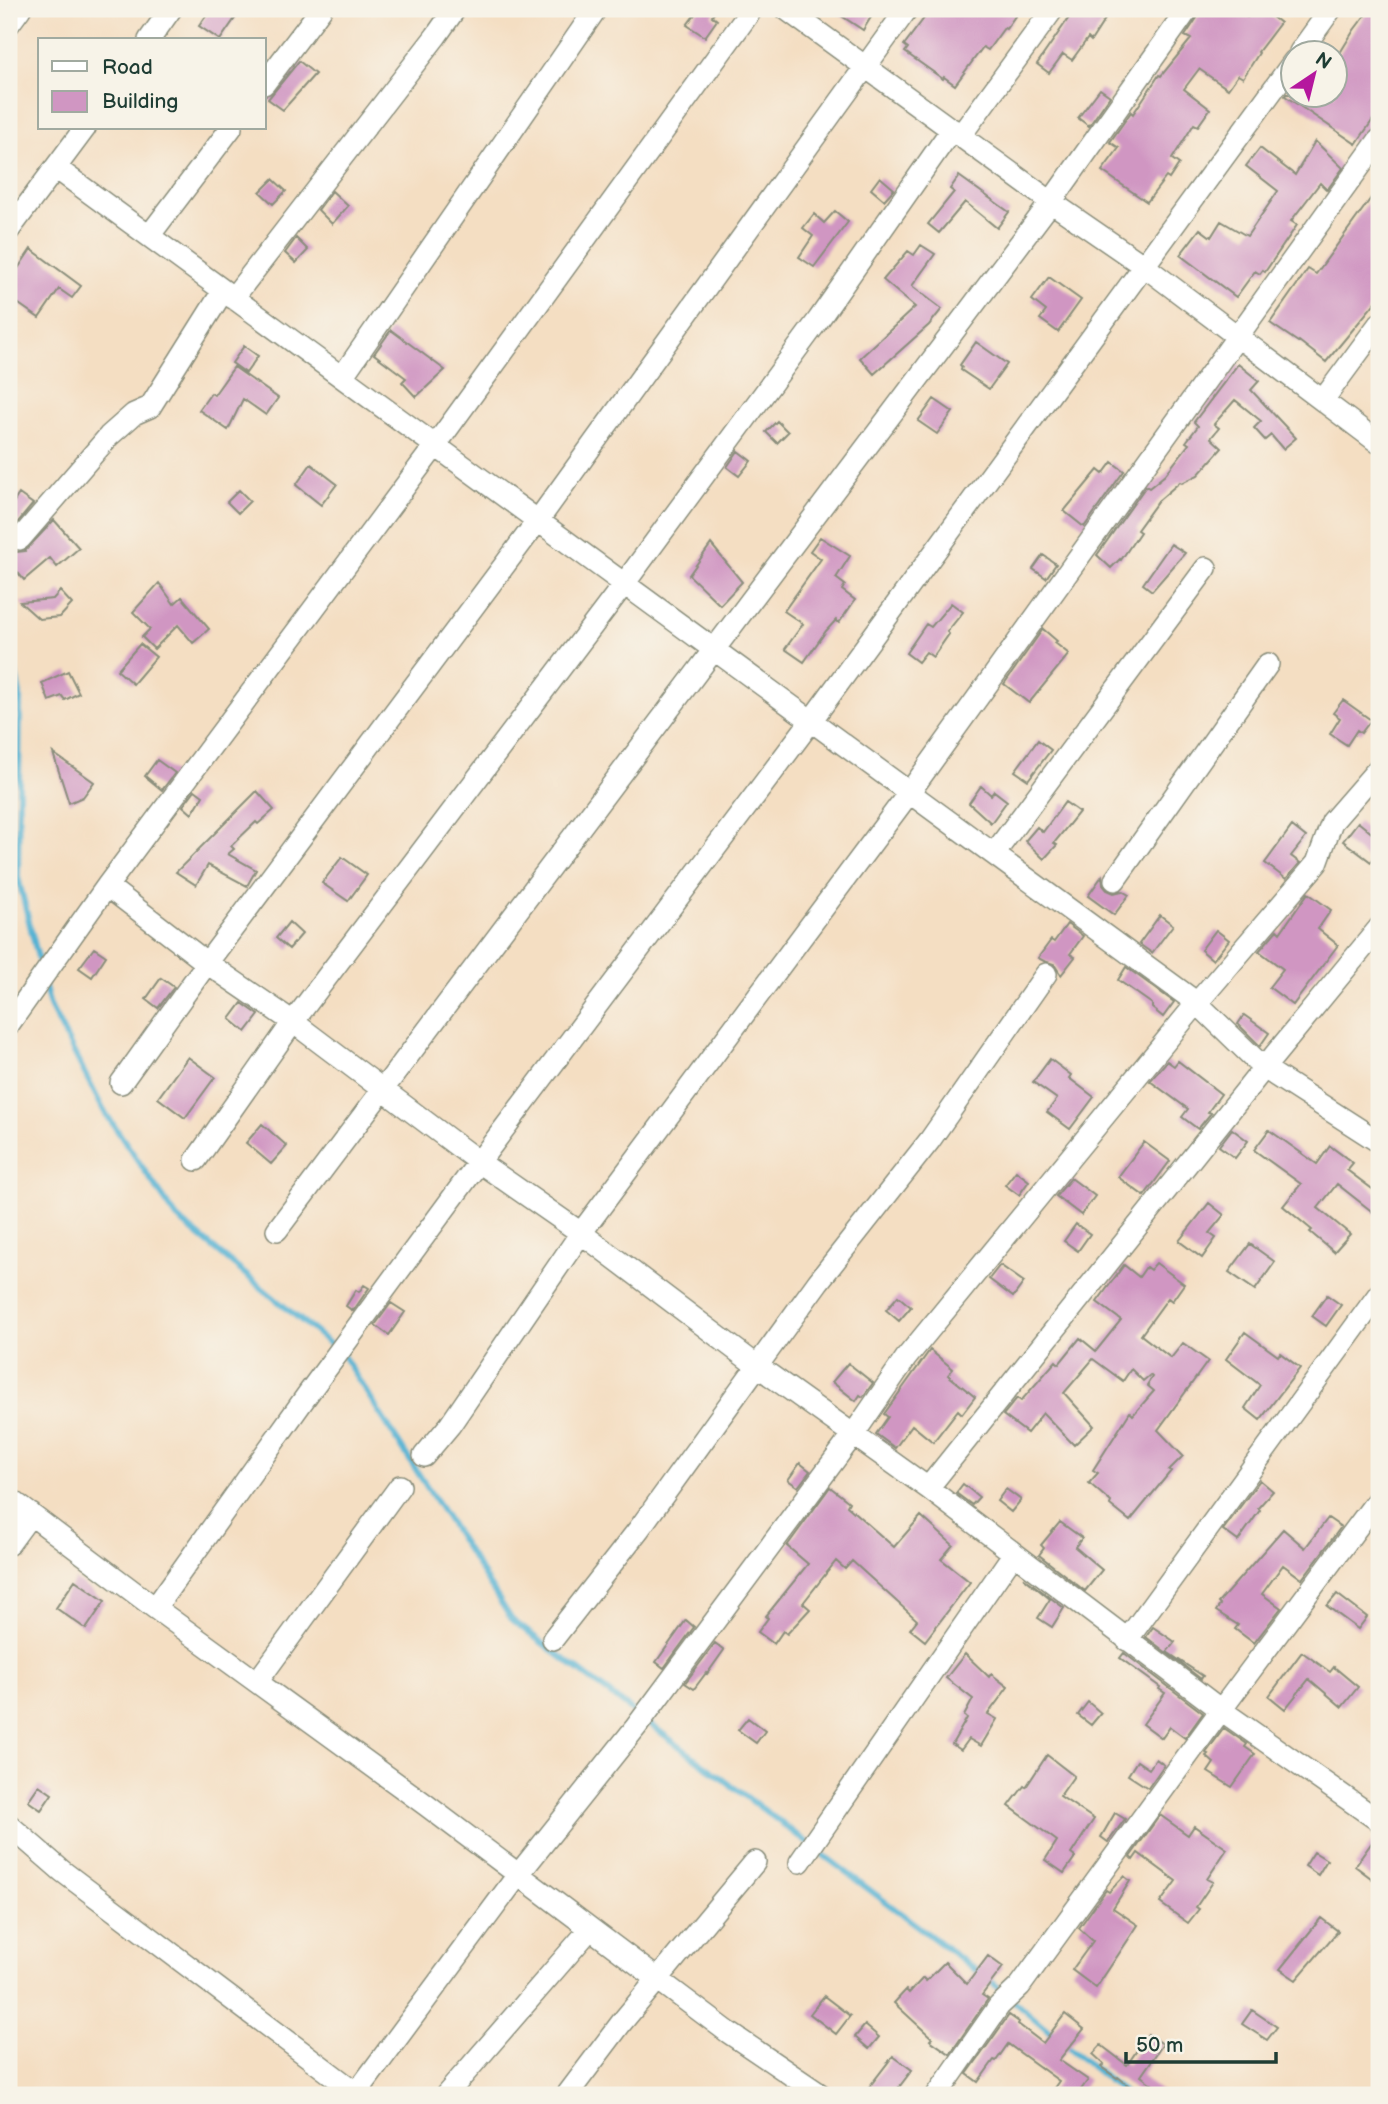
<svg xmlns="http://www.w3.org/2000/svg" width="1388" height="2104" viewBox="0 0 1388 2104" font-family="'Balsamiq Sans',sans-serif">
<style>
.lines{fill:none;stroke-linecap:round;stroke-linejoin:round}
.stream{stroke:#55b2d3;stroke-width:6}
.building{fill:#d096c2}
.minor-casing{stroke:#8a8e7b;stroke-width:24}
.minor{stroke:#fff;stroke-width:21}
</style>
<rect width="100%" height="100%" fill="#f7f3e8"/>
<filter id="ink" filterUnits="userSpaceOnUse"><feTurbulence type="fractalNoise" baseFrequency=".0143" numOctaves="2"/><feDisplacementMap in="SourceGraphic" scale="14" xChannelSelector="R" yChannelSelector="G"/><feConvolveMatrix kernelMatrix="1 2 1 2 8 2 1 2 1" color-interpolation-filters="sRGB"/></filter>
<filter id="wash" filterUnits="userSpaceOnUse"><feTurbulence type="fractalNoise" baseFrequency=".00686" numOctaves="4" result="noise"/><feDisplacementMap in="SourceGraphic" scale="28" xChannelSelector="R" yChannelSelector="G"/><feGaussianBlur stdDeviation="1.57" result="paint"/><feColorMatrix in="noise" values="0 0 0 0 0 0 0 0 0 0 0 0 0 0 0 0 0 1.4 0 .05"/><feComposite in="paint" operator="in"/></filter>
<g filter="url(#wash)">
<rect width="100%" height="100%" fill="#f4dec2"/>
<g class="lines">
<!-- stream -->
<path class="stream" d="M9,642L20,694L18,877L41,970
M44,984L50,1006L104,1111L177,1218L342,1354L512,1620L993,1983L1055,2036
M1063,2043L1126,2095"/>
</g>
<g id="blocks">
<!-- building -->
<path class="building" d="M211,9H224L236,17L220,40L199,26Z
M699,9H717L712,16L717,20L705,37L687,25Z
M831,9H876L863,30Z
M931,9H1020L1006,29L1004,28L988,50L983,47L955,85L944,77L943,79L905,52L908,48L904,45Z
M1075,9H1105L1100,16L1105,19L1091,41L1088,38L1072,60L1063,54L1049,73L1037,64Z
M1203,9H1234L1247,17L1253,9H1262L1280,23L1258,52L1259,53L1243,78L1238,75L1228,89L1199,69L1184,89L1210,109L1198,126L1194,124L1172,159L1179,164L1169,179L1166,177L1147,202L1102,171L1119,148L1110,142L1131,112L1133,114L1159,75L1161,76L1191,39L1185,36Z
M1370,9H1379V111L1356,144L1285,96L1286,94H1335V61L1354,30Z
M299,61L315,74L283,110L268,99Z
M1100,89L1110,96L1089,126L1078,118Z
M1315,141L1343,168L1327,190L1320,183L1291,221L1297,225L1265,272L1263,270L1260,274L1255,271L1236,297L1180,255L1200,229L1211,237L1221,221L1247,236L1278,191L1246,166L1260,148L1295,175Z
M959,176L1009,212L997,228L965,202L939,233L928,224L954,192L950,189Z
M880,177L894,189L884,200L871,189Z
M273,179L286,191L273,204L260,192Z
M1379,187V298L1326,362L1299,341L1298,342L1270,323L1308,269L1316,274Z
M332,191L348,206L332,224L318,210Z
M835,211L848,222L814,267L799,257L813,236L803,228L814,214L824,223Z
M296,238L308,250L296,263L285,253Z
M921,245L935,254L912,286L942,309L929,325L874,374L860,358L915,307L883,280L908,251L914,255Z
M31,249L81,286L72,298L59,289L39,318L9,297V282Z
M1049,277L1081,300L1058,332L1040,319L1046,311L1032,300Z
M391,330L445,370L416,397L402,382L406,378L374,354Z
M976,342L1007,364L989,389L961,370L962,367L960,365Z
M244,346L258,356L246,373L232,363Z
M1238,364L1259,381L1251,390L1296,438L1283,449L1271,435L1265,440L1254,428L1261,421L1235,400L1214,424L1219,428L1211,438L1222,448L1198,475L1182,483L1180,482L1158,501L1137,530L1140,532L1121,560L1120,559L1111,568L1097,555L1146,486L1149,488L1165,475L1189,444L1186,442L1198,426L1194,422Z
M234,367L278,398L266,415L243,399L228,430L199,410L211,393L214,395Z
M934,399L953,412L937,434L918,421Z
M777,421L788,432L777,443L766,432Z
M738,451L751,461L739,476L727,467Z
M1112,462L1124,471L1084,527L1064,511L1098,470L1103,474Z
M311,464L337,484L321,505L296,485Z
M239,490L250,501L238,513L227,502Z
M19,494L33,504L9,533V509Z
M54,520L79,548L57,567L50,558L24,580L9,562V545L17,552L25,551Z
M820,537L850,556L836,578L845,585L842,590L855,600L839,623L836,620L826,631L804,662L785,649L803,624L784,611L821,559L810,551Z
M711,544L742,582L720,605L689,575Z
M1171,544L1185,553L1152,591L1143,584Z
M1043,555L1056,564L1046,578L1033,569Z
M159,583L174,604L182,597L209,629L193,643L178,625L154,649L142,637L150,629L133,612Z
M60,591L72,604L60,617L39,619L20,602L53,599Z
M951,603L963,612L947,632L949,634L933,657L926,652L918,662L906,653L926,624L931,627Z
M1043,629L1057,641L1055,643L1069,654L1029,703L1004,684Z
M140,644L156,657L133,684L117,670Z
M68,671L79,693L65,700L62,696L49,701L42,683Z
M1343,700L1371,720L1361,733L1357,730L1347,745L1330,734L1340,718L1333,713Z
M1038,740L1051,750L1028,780L1015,771Z
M53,753L94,782L83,797L69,803Z
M157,760L175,773L162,790L145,776Z
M981,786L991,795L994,791L1007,801L991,823L969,803Z
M195,790L203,796L192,814L183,806Z
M257,791L274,810L258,824L256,822L231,846L234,849L228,854L256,870L247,886L208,865L196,885L176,872Z
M1065,802L1079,812L1054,843L1057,845L1044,859L1025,841L1037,827L1043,832Z
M1358,822L1379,839V851L1371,862L1343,841Z
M1292,826L1306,837L1291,856L1300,863L1286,879L1265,863Z
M342,857L367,875L348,901L322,883Z
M1102,876L1103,885L1107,890L1114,893L1122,891L1129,895L1114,915L1088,896Z
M1308,893L1331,910L1318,929L1338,945L1293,1005L1269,987L1283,969L1259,951L1277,930L1280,933Z
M1160,915L1173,925L1152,953L1139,944Z
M289,922L302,934L289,949L276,938Z
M1067,924L1083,936L1070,954L1075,957L1061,975L1054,964L1044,961L1038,958L1051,940L1054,942Z
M1216,930L1229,940L1213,960L1201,950Z
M94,948L106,956L92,977L79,968Z
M1126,967L1174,1002L1163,1017L1152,1008V1004L1118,980Z
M161,978L174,987L158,1008L146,999Z
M242,1003L259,1015L246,1032L230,1019Z
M1244,1015L1269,1033L1260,1046L1238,1024Z
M188,1057L215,1077L185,1118L158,1098Z
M1050,1059L1071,1075L1069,1078L1094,1097L1070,1129L1047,1112L1057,1099L1033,1082Z
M1167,1061L1174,1066L1178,1061L1221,1094L1208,1112L1211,1113L1198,1129L1182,1117L1188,1109L1150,1081Z
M262,1124L287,1146L271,1164L246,1143Z
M1232,1129L1248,1141L1235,1158L1219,1146Z
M1269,1130L1317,1164L1330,1146L1353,1163L1347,1170L1379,1194V1217L1337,1184L1318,1208L1350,1234L1334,1252L1310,1232L1312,1230L1283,1206L1301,1184L1254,1150Z
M1144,1142L1170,1161L1144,1196L1118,1177Z
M1016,1171L1029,1181L1019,1195L1005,1185Z
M1071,1178L1095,1196L1081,1215L1056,1196Z
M1209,1203L1224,1215L1209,1233L1216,1238L1202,1258L1179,1241Z
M1076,1224L1090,1234L1078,1251L1064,1241Z
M1250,1244L1275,1262L1255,1290L1229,1272Z
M1156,1263L1184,1284L1172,1301L1168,1298L1141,1335L1171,1358L1183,1343L1208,1361L1158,1430L1183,1456L1169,1470L1171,1471L1130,1521L1110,1505L1111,1502L1089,1483L1098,1473L1093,1470L1130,1412L1133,1415L1154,1391L1147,1385L1152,1377L1150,1375L1143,1381L1131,1369L1123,1381L1093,1359L1064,1393L1094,1426L1074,1445L1043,1413L1027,1433L1003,1415L1017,1398L1021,1401L1056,1361L1059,1364L1080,1338L1096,1351L1121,1320L1097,1302L1124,1265L1139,1277L1146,1267L1150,1270Z
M1000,1265L1024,1282L1013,1297L989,1279Z
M364,1285L369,1288L353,1311L346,1306L356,1290L359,1292Z
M1327,1295L1341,1305L1326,1326L1312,1316Z
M898,1296L911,1307L899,1321L886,1310Z
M391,1303L405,1312L389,1335L375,1325Z
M1245,1332L1278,1356L1280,1353L1300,1368L1260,1420L1245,1408L1260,1385L1226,1359Z
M930,1350L953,1369L948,1375L975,1397L962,1414L958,1410L933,1442L912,1425L895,1448L876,1434L888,1417L884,1414Z
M848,1363L873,1383L863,1397L860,1395L856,1401L832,1382Z
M800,1463L810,1471L798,1487L788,1480Z
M1260,1480L1273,1491L1258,1508L1260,1510L1238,1541L1223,1530Z
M963,1484L979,1497L972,1505L956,1493Z
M830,1487L849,1502L847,1506L894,1547L921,1516L953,1545L941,1559L970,1582L925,1641L910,1629L917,1620L852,1561L845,1569L836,1561L803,1603L810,1609L787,1634L783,1631L774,1644L758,1632L768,1618L766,1616L808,1564L787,1546Z
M1006,1489L1021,1500L1011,1512L997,1501Z
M1328,1518L1341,1527L1302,1579L1283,1565L1262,1594L1281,1608L1254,1643L1235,1629L1238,1625L1216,1611L1220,1605L1218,1603L1283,1529L1305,1548Z
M1060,1522L1082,1538L1075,1547L1102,1570L1085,1591L1039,1555L1044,1548L1041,1545Z
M1023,1577L1064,1608L1052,1627L1038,1618L1050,1599Z
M75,1580L105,1601L86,1629L56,1608Z
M1337,1594L1367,1617L1358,1629L1327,1606Z
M686,1620L694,1627L664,1668L656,1662Z
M1153,1627L1175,1642L1167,1652L1203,1676L1201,1679L1146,1637Z
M715,1643L724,1650L707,1674L706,1673L694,1689L685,1683Z
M1302,1652L1330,1672L1334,1667L1358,1687L1342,1707L1309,1679L1285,1709L1269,1696Z
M1124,1653L1203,1713L1185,1738L1170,1727L1162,1738L1143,1724L1165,1693L1159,1689L1160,1687L1120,1658Z
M965,1654L989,1677L991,1674L1008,1687L988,1714L997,1719L981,1746L969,1739L961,1750L952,1744L967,1718L964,1716L973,1699L946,1678Z
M1088,1702L1101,1713L1091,1725L1078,1715Z
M748,1718L765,1731L756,1743L738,1730Z
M1224,1728L1247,1744L1245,1747L1255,1754L1232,1787L1208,1772L1214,1763L1206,1756L1208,1754L1206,1753Z
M1047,1755L1074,1776L1060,1796L1094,1819L1071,1854L1075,1857L1064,1873L1045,1860L1057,1841L1009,1806L1024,1786L1026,1787Z
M1156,1759L1164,1765L1148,1788L1128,1775L1137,1761L1149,1769Z
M39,1785L52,1794L41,1810L28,1801Z
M1115,1813L1125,1819L1108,1842L1101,1837Z
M1160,1815L1188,1835L1194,1826L1227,1849L1207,1879L1213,1882L1196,1907L1199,1909L1188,1923L1160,1903L1176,1881L1138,1853L1133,1860L1130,1857Z
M1378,1834H1379V1884L1355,1866Z
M1314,1852L1327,1860L1318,1875L1305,1866Z
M1124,1876L1130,1881L1113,1908L1138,1925L1096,1988L1072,1970L1093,1941L1079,1928L1106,1890L1109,1892Z
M1321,1918L1338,1931L1296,1980L1280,1969Z
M988,1956L1003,1967L982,1995L988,1999L950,2054L930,2040L932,2038L894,2003L906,1990L909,1993L923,1978L926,1981L945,1962L967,1984Z
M824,1996L850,2016L836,2034L810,2014Z
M1252,2010L1277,2027L1267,2040L1242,2024Z
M1065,2014L1084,2029L1059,2060L1088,2080L1077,2095H1049L1059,2081L1008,2044L996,2061L994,2060L978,2082L967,2074L1009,2015L1019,2022L1018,2024L1043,2043Z
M865,2025L879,2037L869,2049L855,2037Z
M1148,2034L1163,2044L1141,2076L1166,2095H1140L1118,2077L1117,2078L1101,2067L1104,2064L1093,2054L1101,2045L1127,2065Z
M893,2056L912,2070L893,2095H863Z"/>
</g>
</g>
<g filter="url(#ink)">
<use href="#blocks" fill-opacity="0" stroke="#8a8e7b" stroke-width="2"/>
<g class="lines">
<defs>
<path id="minor" d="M786,9L1051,202L1144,266L1379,443
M9,24L20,9
M149,40L171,9
M1300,52L1331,9
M264,84L321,9
M961,135L1053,9
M56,168L1197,1003L1264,1068L1379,1142
M9,230L85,128
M149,236L231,128
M233,298L436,36L455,9
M342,377L596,9
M1323,400L1379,324
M20,539L109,436L134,414L150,407L223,291
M994,854L1206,568
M1115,880L1268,664
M107,886L435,446L752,9
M9,1024L107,886L207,963L293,1022L479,1162L581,1233L756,1365L928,1488L1221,1710L1379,1821
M121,1083L207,963L539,519L907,9
M196,1160L293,1022L624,584L819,319L952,129
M277,1230L1051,202L1188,9
M424,1456L450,1425L581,1233L909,793L1379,140
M928,1488L1264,1068L1379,928
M9,1498L155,1608L426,1805L728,2032L821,2095
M9,1544L31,1514
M155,1608L310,1391L479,1162L811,721L1294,61
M553,1639L639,1529L818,1282L930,1140L1046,974
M1127,1640L1379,1294
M257,1682L400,1486
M9,1825L62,1871L359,2095
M800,1862L1014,1553
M355,2095L518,1875L636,1727L853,1435L906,1358L1197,1003L1317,863L1332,822L1379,768
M446,2095L590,1929
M567,2095L622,2022L755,1862
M937,2095L999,2006L1020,1986L1221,1710L1379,1498"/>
</defs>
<!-- minor casing -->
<use href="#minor" class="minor-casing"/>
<!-- minor -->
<use href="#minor" class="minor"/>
</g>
</g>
<!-- margin -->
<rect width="1388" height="2104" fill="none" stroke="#f7f3e8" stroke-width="35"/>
<!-- legend -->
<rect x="38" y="38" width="228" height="91" fill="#f7f3e8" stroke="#a1aaa0" stroke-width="2"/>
<rect x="52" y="61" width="35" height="10" fill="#ffffff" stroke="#a1aaa0" stroke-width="2"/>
<text x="102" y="74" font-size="21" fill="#1f3d34">Road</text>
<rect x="52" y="91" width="35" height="21" fill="#d096c2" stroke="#a1aaa0" stroke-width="2"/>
<text x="102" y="108" font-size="21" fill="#1f3d34">Building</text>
<!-- north arrow -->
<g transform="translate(1314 74) rotate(35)"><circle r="33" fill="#f7f3e8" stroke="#a1aaa0" stroke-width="2"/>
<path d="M0-5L12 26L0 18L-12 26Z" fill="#b5179e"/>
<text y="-10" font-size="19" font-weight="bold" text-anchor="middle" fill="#1f3d34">N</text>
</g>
<!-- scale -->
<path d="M1126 2052v10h150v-10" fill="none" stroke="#1f3d34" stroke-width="3.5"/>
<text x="1136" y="2052" font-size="21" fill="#1f3d34" stroke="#f7f3e8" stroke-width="5" paint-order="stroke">50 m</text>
</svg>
